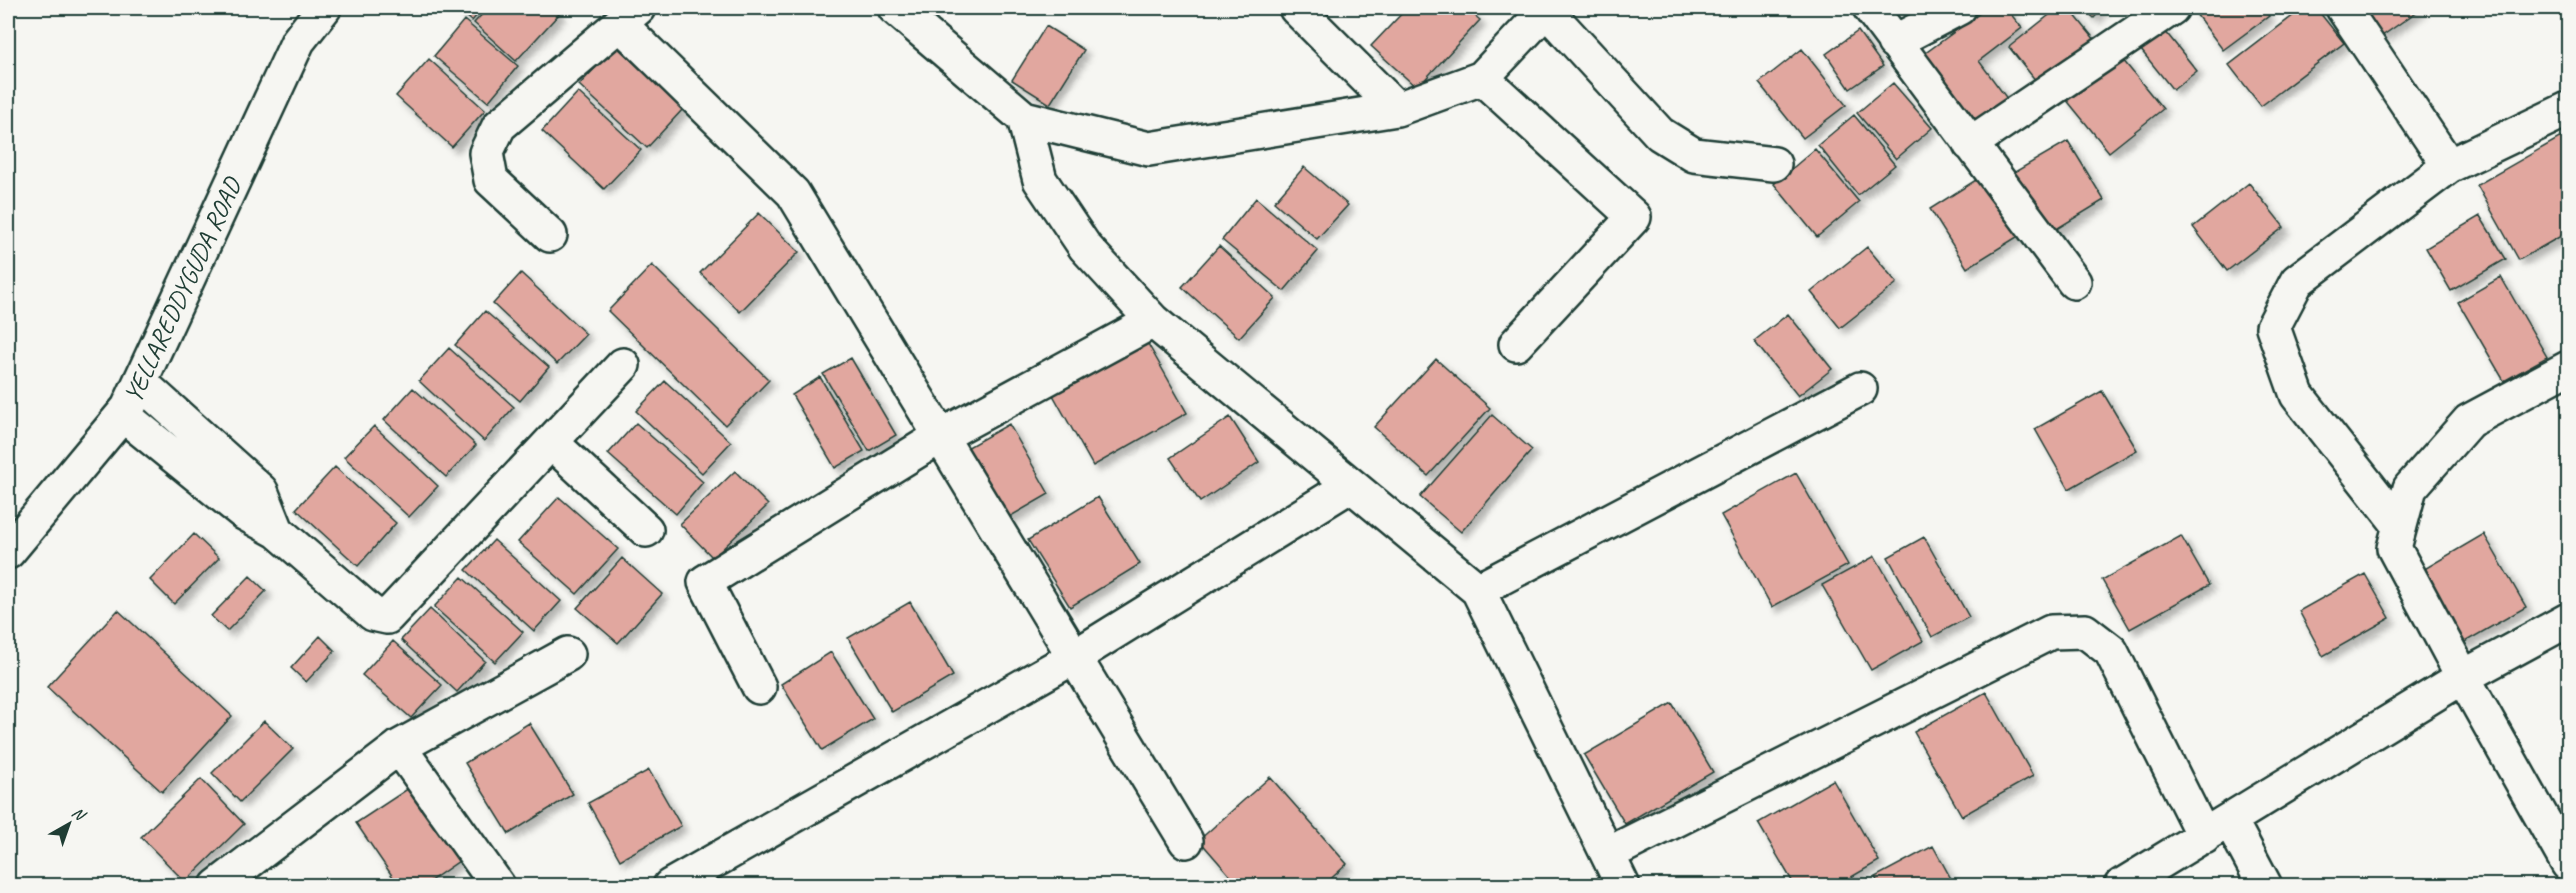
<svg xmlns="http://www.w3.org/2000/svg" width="2576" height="893" viewBox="0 0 2576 893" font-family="Caveat,sans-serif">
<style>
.building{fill:#e1a79f;stroke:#1f3d34;stroke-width:1.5;filter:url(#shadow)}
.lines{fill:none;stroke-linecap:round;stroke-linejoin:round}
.minor-casing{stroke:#1f3d34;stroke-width:38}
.minor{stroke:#f6f6f2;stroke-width:33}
.labels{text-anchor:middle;stroke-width:4.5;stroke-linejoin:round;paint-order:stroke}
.street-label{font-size:26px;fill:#1f3d34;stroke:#f6f6f2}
</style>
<defs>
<filter id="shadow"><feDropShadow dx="5.5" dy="5.5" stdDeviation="3" flood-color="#0004"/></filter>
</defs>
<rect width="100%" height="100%" fill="#f6f6f2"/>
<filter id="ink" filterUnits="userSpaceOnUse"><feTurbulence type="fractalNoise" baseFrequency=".0167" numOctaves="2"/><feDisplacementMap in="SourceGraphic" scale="12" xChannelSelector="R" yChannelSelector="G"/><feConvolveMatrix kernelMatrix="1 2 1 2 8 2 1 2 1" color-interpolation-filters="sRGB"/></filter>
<g filter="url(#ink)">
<!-- building -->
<path class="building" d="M457,8H483L472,21Z
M488,8H554L560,13L516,61L474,23Z
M1407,8H1466L1480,20L1417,88L1371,46Z
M1987,8H2006L2022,28L1979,61L2014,108L1974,137L1916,60Z
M2058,8H2069L2100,46L2044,91L2009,47Z
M2083,8H2103L2094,18Z
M2197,8H2263L2269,16L2223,50L2193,10Z
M2303,8H2316L2344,43L2261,106L2229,65Z
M2361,8H2422L2382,36Z
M464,20L518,66L488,102L434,56Z
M1046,26L1084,50L1050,104L1012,80Z
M2161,26L2197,71L2173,90L2137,45Z
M1858,31L1883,66L1850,89L1826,54Z
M616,46L683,109L647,148L579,85Z
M1802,49L1846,105L1803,138L1759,83Z
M2118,54L2163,109L2109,152L2065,98Z
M429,59L485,110L452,147L396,96Z
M1893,83L1932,128L1896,159L1857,113Z
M578,92L641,150L604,189L542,131Z
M1854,115L1895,165L1858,195L1818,145Z
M2561,137L2568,150V232L2519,260L2477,185Z
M2068,141L2104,200L2045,236L2008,176Z
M1815,149L1859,202L1817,237L1774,184Z
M1304,167L1348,205L1317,239L1274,202Z
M1987,173L2025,232L1967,268L1930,209Z
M2249,183L2284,227L2227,271L2193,227Z
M1256,198L1318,251L1284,291L1222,240Z
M759,213L799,252L740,312L700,273Z
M2480,216L2506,259L2451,291L2426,248Z
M1219,246L1275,298L1239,338L1182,287Z
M1867,247L1897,283L1840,328L1811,292Z
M652,265L769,380L725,425L608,311Z
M521,273L586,334L557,364L493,304Z
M2501,277L2547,357L2504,381L2458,302Z
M485,311L549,367L520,401L455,345Z
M1788,314L1832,369L1798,396L1754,341Z
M1147,342L1187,413L1093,466L1053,395Z
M449,348L514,407L484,441L419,381Z
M851,358L896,435L869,451L823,374Z
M1436,359L1490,408L1428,476L1374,427Z
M820,377L864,451L835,468L792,395Z
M665,381L731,442L702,473L636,411Z
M413,388L476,445L446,477L384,420Z
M2102,391L2137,450L2069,489L2035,429Z
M1492,415L1532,450L1461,532L1420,497Z
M1230,417L1259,462L1200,502L1170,458Z
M636,423L703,482L676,514L608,454Z
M1009,424L1049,494L1004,520L963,450Z
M374,426L438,486L409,517L344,457Z
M335,467L396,523L358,566L296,509Z
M735,471L768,505L713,558L680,524Z
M1796,473L1848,565L1772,607L1721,515Z
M559,497L618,549L577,594L518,542Z
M1098,497L1140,564L1070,607L1028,540Z
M194,534L219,558L174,604L150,580Z
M2484,534L2526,607L2463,643L2421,571Z
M2181,536L2209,585L2130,629L2102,580Z
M1924,537L1969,617L1932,637L1888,557Z
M494,540L561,601L534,631L466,570Z
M1875,556L1923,641L1871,670L1822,585Z
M622,558L662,594L618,643L577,608Z
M2365,574L2390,618L2323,656L2299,611Z
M250,576L266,591L227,631L211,616Z
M462,577L523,632L495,662L434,607Z
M910,602L953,676L892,712L848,638Z
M430,609L485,661L457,692L401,640Z
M118,610L232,716L162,792L47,687Z
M320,636L335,651L306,682L291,668Z
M393,641L442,685L411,718L362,675Z
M831,652L873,719L822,750L781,684Z
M1986,692L2033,776L1962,816L1914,732Z
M1672,703L1713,772L1625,824L1584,755Z
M264,721L293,749L240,802L212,773Z
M529,723L573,794L509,834L465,763Z
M649,770L681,826L620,860L588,803Z
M1270,777L1347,864L1323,886H1239L1199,840Z
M201,779L244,824L185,882L141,837Z
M1833,780L1879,861L1836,886H1795L1758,823Z
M409,788L459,861L423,886H399L356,823Z
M1933,846L1955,886H1880L1875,877Z"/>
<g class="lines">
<defs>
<path id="minor" d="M895,8L1024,118L1040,180L1085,247L1153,321L1478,590L1623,886
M1296,8L1397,109
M1870,8L2074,282
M2343,8L2449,166
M1546,10L1660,134L1694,155L1774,164
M620,24L793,193L1186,841
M1894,42L1959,8
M1482,78L1634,217L1516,344
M1024,118L1149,149L1397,109L1482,78L1548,8
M1970,144L2172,8
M550,235L491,180L486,153L499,126L638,8
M2568,368L2469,421L2410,488L2394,548L2463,677L2568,864
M140,382L261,491L277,531
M123,415L244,513L277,531L373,614L387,617L623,365
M551,442L646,530
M2400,526L2297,395L2273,327L2297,281L2449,166L2568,109
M8,552L128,408L298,41L324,8
M1478,590L1860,389
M759,687L705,582L941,436L1153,321
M399,747L498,886
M2230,820L2265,886
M1608,854L2051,632L2085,631L2111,651L2204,837
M217,886L399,747L568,654
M670,886L1074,657L1351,485
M2121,886L2463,677L2568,620"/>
</defs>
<!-- minor casing -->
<use href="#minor" class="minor-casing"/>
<!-- minor -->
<use href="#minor" class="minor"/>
</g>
</g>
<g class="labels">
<!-- street labels -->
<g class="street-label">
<text transform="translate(182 290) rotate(-65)" y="9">YELLAREDDYGUDA ROAD</text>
</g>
</g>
<!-- margin -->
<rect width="2576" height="893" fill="none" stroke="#f6f6f2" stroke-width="30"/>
<rect x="15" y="15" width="2546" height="863" fill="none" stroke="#1f3d34" stroke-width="2" filter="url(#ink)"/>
<!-- north arrow -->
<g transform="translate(69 824) rotate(40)" stroke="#f6f6f2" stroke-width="4.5" paint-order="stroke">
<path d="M0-4.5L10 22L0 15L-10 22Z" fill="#1f3d34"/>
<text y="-9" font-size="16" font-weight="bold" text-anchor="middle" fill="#1f3d34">N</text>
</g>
</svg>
